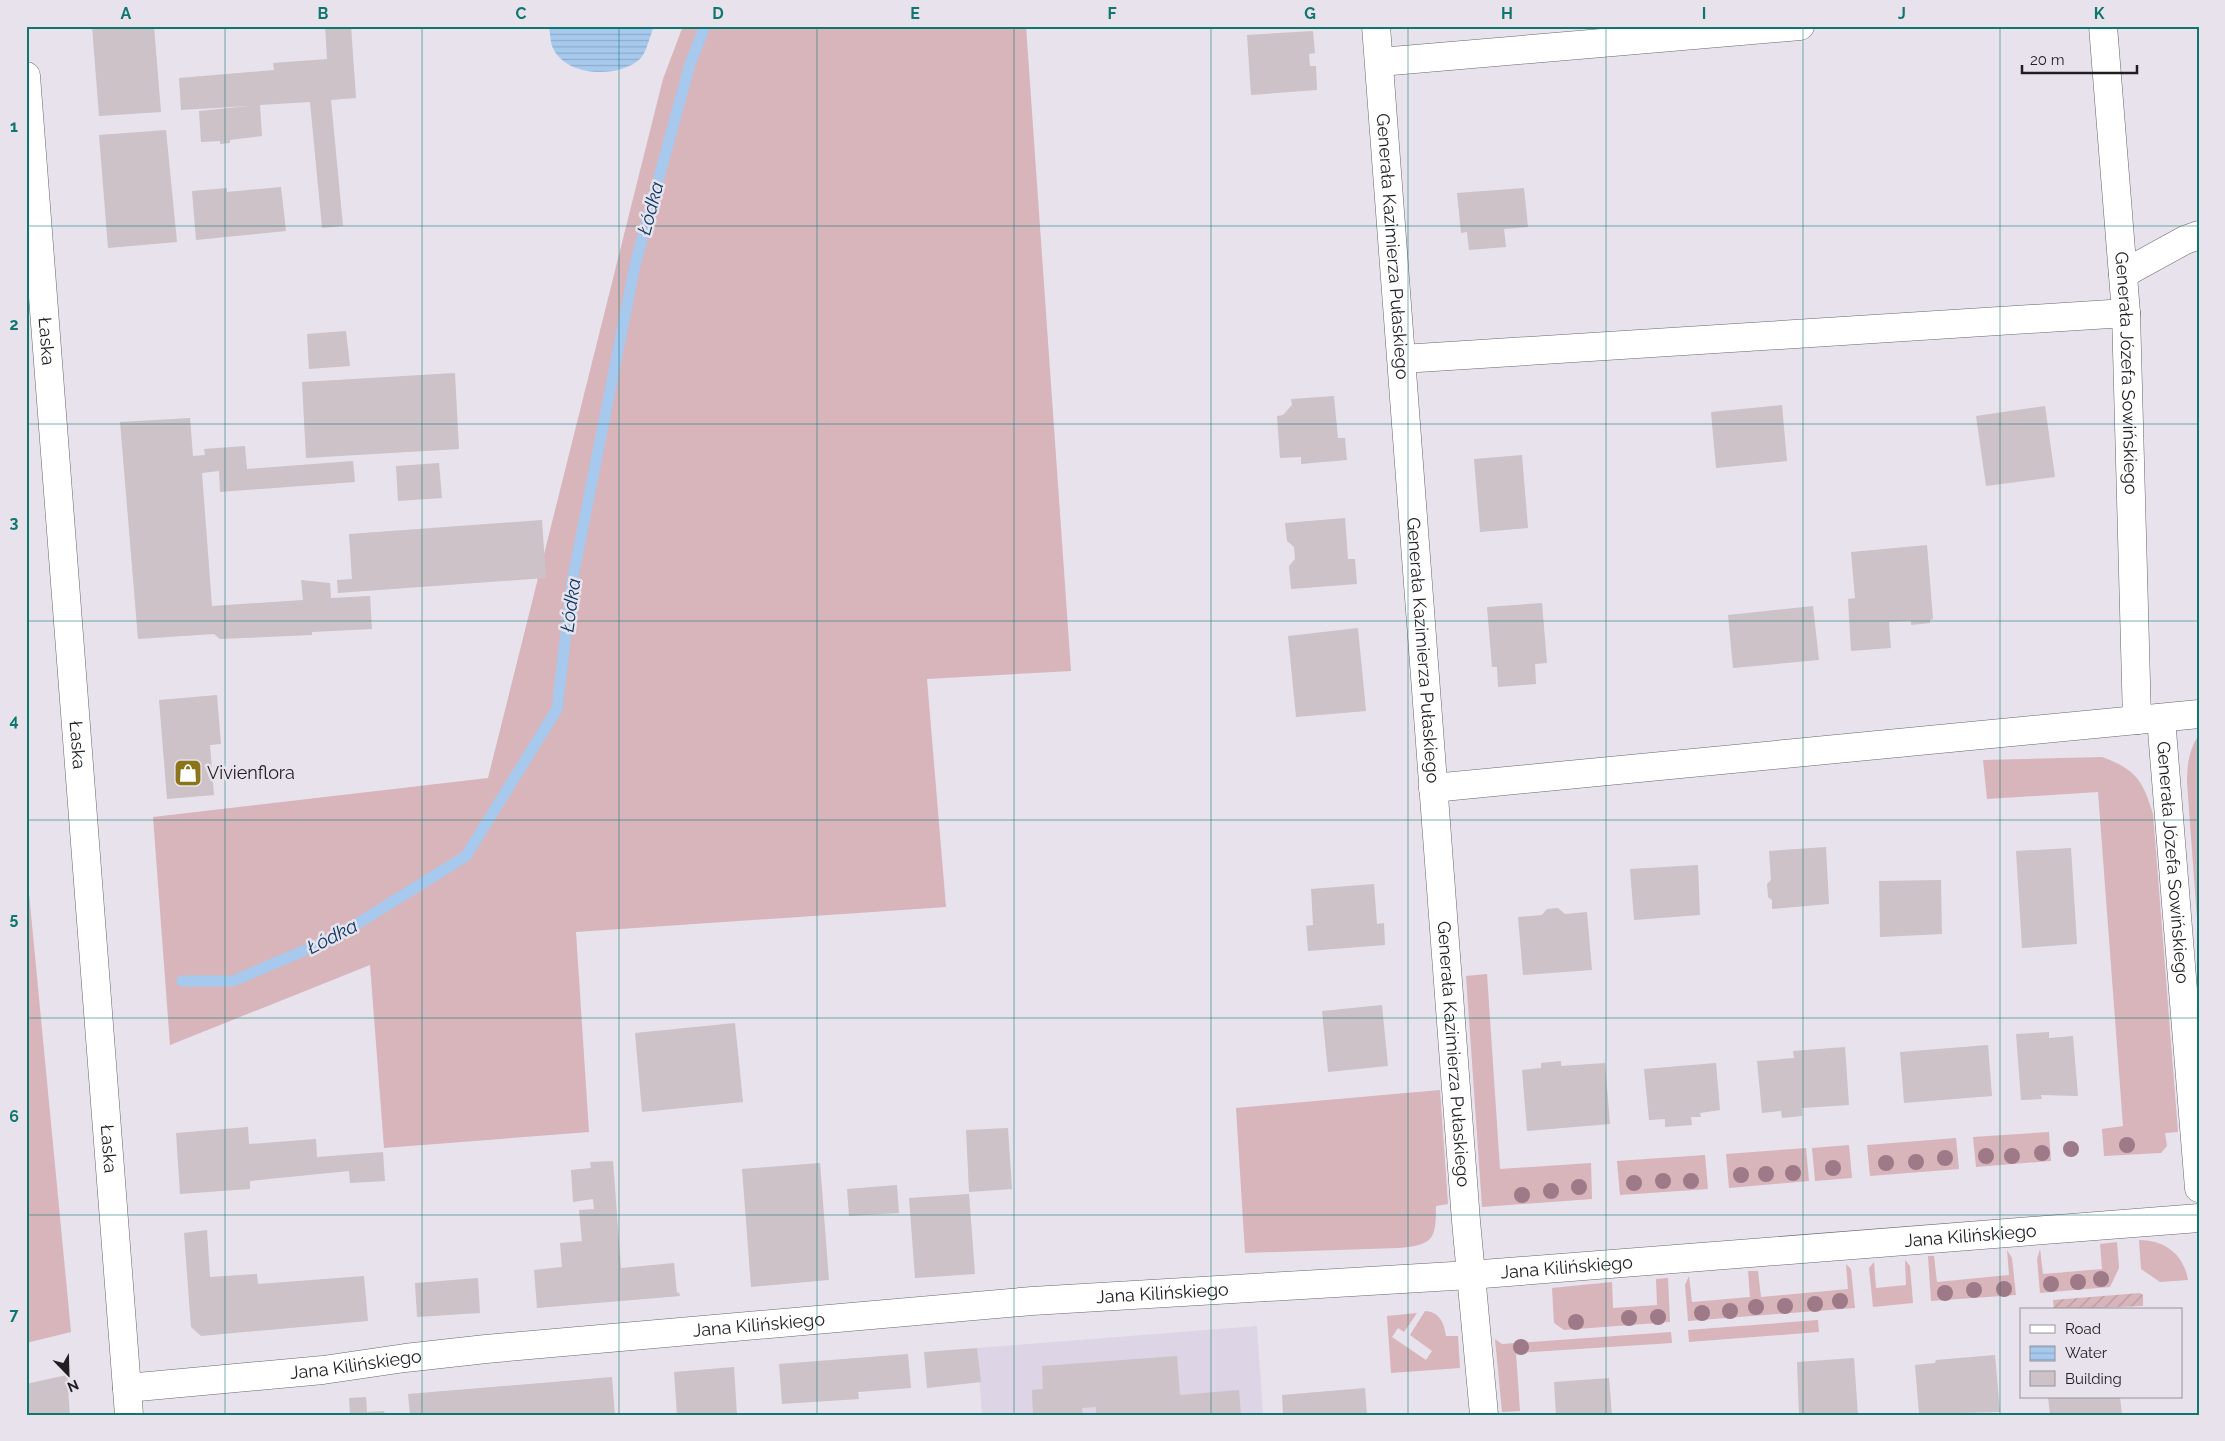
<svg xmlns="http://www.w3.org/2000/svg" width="2225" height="1441" viewBox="0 0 2225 1441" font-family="Raleway,sans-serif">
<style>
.built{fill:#ddd4e5}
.grass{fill:#d7b5bb}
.garden{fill:url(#garden-furrows)}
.water{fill:url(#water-rules)}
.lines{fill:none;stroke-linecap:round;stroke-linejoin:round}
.stream{stroke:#a7c9ed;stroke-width:11}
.building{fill:#ccc2c8}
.street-casing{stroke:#69656d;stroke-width:29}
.secondary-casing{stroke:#69656d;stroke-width:29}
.street{stroke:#fff;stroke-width:28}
.secondary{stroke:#fff;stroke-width:28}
.tree{fill:#9e7987}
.grid{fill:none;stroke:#0f766e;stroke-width:1;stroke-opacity:0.55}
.labels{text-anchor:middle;stroke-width:5;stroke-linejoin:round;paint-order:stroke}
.street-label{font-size:18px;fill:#201e21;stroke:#e7e2ec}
.poi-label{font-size:18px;fill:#201e21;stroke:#e7e2ec;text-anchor:start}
.water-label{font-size:19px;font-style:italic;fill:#083a67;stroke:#e7e2ec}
.neatline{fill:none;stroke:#0f766e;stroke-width:2}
.grid-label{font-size:16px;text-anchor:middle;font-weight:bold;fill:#0f766e}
</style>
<defs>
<pattern id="garden-furrows" width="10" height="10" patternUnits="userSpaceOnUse" patternTransform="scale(1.25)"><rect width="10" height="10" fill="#d7b5bb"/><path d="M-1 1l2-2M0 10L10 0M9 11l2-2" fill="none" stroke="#b89ba0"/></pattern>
<pattern id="water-rules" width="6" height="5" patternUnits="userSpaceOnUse" patternTransform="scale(1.25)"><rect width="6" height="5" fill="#a7c9ed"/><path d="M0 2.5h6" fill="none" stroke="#8faccb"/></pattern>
</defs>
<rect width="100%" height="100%" fill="#e7e2ec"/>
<!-- built -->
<path class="built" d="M1257,1326L1263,1415H982L977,1348Z"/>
<!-- grass -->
<path class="grass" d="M683,26H1026L1071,671L927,679L946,907L576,932L589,1132L384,1148L370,965L170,1045L153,817L488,778L663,79Z
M2199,735V947L2187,782C2187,765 2189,749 2199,735Z
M2102,757C2135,769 2143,780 2153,814L2178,1132L2165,1133L2167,1146L2161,1153L2104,1156L2102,1129L2123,1126L2098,792L1987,799L1983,760Z
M26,862L71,1332L26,1343Z
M1487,974L1500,1169L1591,1163L1592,1199L1482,1207L1466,976Z
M1440,1090L1448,1204L1436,1206C1436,1240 1433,1245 1398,1248L1245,1253L1236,1108Z
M2049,1132L2051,1161L1976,1167L1973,1137Z
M1956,1138L1959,1169L1870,1176L1867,1145Z
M1849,1145L1852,1178L1815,1181L1812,1148Z
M1806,1148L1809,1181L1729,1188L1726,1154Z
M1705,1155L1708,1189L1620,1195L1617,1161Z
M2139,1240C2164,1240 2184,1254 2188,1280L2160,1282L2141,1269Z
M2117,1242L2119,1268L2110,1287L2040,1293L2037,1259L2040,1249L2043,1274L2102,1269L2100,1244Z
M2007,1250L2012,1258L2016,1295L1931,1301L1928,1256H1934L1937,1282L2009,1275Z
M1905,1260L1910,1266L1913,1303L1873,1307L1869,1268L1874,1262L1876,1288L1906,1285Z
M1846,1264L1851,1269L1855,1308L1688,1321L1685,1285L1689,1276L1692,1302L1750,1297L1748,1271H1758L1761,1297L1848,1289Z
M1668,1278L1670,1322L1564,1330L1554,1323L1552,1288L1612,1282L1613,1308L1657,1305L1656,1279Z
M1425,1311C1440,1312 1444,1323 1446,1336H1458L1460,1368L1391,1373L1387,1316L1417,1313L1404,1332L1398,1328L1392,1337L1426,1360L1432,1351L1410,1335Z
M1818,1320L1819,1332L1689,1342L1688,1330Z
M1671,1332L1672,1343L1516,1353L1520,1411L1502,1412L1495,1339L1502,1344Z"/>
<!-- garden -->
<path class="garden" d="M2140,1293L2143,1295V1306L2054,1310L2053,1300Z"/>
<!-- water -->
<path class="water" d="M549,26H654C650,35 647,52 640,59C618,79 564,77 552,46C550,40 550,32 549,26Z"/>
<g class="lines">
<!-- stream -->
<path class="stream" d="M182,981H233L336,937L466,856L557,709L572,582L635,265L690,64L705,26"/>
</g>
<!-- building -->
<path class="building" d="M92,26H154L161,112L99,116Z
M325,26H351L356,98L331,100L343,226L322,228L310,102L260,105L262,136L230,140V143L220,144V141L201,142L199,111L249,106L181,110L179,78L274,70L273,63L327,59Z
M1313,31L1315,53L1309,54L1310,66H1316L1317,90L1251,95L1247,35Z
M166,130L177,242L108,248L99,135Z
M281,187L286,231L196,240L192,191L227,188V192Z
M1524,188L1528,227L1504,229L1506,247L1469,250L1467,232L1461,233L1457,193Z
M346,331L350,366L309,369L307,334Z
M455,373L459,449L306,458L302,382Z
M1334,396L1338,438H1345L1347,460L1301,464V457L1280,458L1277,416L1283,415L1292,405L1291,399Z
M1782,405L1787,461L1716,468L1711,412Z
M2045,406L2055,477L1986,486L1976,416Z
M190,418L193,456L205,455L204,449L245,446L247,469L353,461L355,482L220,492L219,471L202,473L212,606L303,600L301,580L330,583L331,598L370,596L372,629L312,632V635L220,639L214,634L138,639L120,422Z
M1522,455L1528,528L1480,532L1474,459Z
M439,463L442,498L398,501L396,466Z
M1345,518L1348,559H1355L1357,584L1291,589L1289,566L1295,559L1294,547L1287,541L1285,523Z
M542,520L546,578L338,593L337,580L352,579L349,534Z
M1927,545L1933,619L1930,620V623L1911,625V621L1889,622L1891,648L1851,651L1848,599L1855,598L1851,552Z
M1542,603L1547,663L1535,664L1536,684L1498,687L1497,667H1492L1487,607Z
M1813,606L1819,660L1733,668L1728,615Z
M1358,628L1366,711L1296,717L1288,636Z
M217,695L221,744L210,745L214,795L167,799L159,700Z
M1826,847L1829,904L1772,909V900L1768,897L1767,884L1771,880L1769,851Z
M2071,848L2077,944L2022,948L2016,851Z
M1698,865L1700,915L1634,920L1630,869Z
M1941,880L1942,934L1880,937L1879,881Z
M1374,884L1377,924L1384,923L1385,945L1308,951L1306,926L1313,925L1311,889Z
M1558,908L1565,914L1587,912L1592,970L1523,975L1518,917L1542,915L1547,909Z
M1382,1005L1388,1066L1328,1072L1322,1011Z
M735,1023L743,1102L642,1112L635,1033Z
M2049,1032V1038L2073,1036L2078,1096L2041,1095L2042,1099L2021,1100L2016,1034Z
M1988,1045L1992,1096L1904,1103L1900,1052Z
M1845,1047L1849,1105L1802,1108V1116L1782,1118L1781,1111L1762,1113L1757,1061L1794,1058L1793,1051Z
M1561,1061V1066L1605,1063L1610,1124L1527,1131L1522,1070L1541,1068V1063Z
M1716,1063L1720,1110L1700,1113L1701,1117H1691L1692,1125L1665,1127V1119L1649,1120L1644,1069Z
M248,1127L249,1144L316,1139L317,1157L383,1152L385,1181L350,1183L349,1171L250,1181V1189L180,1194L176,1133Z
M1008,1128L1012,1189L969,1192L966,1130Z
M613,1161L621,1268L674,1263L677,1293L679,1292L680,1296L537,1308L534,1270L562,1267L560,1243L582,1241L579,1210L594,1209L593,1199L573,1202L571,1170L591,1168L590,1162Z
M820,1163L829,1280L751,1287L742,1169Z
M897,1185L899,1213L849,1216L847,1189Z
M969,1194L975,1274L915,1278L909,1198Z
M207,1230L210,1277L257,1274L258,1284L364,1276L368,1321L201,1336L191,1327L184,1233Z
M478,1278L480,1313L417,1317L415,1283Z
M977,1348L981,1382L927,1388L924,1352Z
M908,1354L911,1388L858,1392L859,1399L782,1404L779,1364Z
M1995,1355L2000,1412L1919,1414L1915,1365L1935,1363L1936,1360Z
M1177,1356L1180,1395L1239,1390L1241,1415H1096V1407L1082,1408L1083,1415H1033L1032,1390L1043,1389L1042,1366Z
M1854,1358L1858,1415H1799L1797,1362Z
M734,1367L737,1415H677L674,1372Z
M67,1375L70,1415H26V1384Z
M612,1377L615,1415H410L408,1394Z
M1609,1378L1612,1415H1556L1554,1382Z
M1365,1388L1367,1415H1283L1282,1395Z
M366,1397L367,1412L384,1411L385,1415H350L349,1398Z
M2048,1397H2120L2122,1415H2050Z"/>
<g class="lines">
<defs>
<g id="street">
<path id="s1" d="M1376,26L1466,1221L1484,1415"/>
<path id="s2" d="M2103,26L2126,313L2137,720"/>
<path d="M1380,62L1800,26"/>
<path d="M2123,274L2185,240L2199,235"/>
<path d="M1402,359L2126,313"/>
<path id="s3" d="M2161,718L2199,1188"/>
<path d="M1433,788L2199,714"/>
<path id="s4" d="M127,1388L323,1370L405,1358L486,1349L1032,1301L1470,1275L2199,1218"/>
</g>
<g id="secondary">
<path id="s5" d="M26,76L129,1415"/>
</g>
</defs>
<!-- street casing -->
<use href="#street" class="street-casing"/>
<!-- secondary casing -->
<use href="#secondary" class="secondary-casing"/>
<!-- street -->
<use href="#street" class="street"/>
<!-- secondary -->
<use href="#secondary" class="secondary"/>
</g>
<!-- trees -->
<g class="tree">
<circle cx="2127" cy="1145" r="8"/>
<circle cx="2071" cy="1149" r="8"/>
<circle cx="2042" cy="1153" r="8"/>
<circle cx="1986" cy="1156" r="8"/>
<circle cx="2012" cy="1156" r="8"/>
<circle cx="1945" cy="1158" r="8"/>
<circle cx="1916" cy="1162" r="8"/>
<circle cx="1886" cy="1163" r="8"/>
<circle cx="1833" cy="1168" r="8"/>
<circle cx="1793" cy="1173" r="8"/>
<circle cx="1766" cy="1174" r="8"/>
<circle cx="1741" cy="1175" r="8"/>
<circle cx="1663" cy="1181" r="8"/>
<circle cx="1691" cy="1181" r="8"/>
<circle cx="1634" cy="1183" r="8"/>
<circle cx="1579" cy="1187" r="8"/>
<circle cx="1551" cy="1191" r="8"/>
<circle cx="1522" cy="1195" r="8"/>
<circle cx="2101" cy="1279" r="8"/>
<circle cx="2078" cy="1282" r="8"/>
<circle cx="2051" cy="1284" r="8"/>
<circle cx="2004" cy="1289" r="8"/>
<circle cx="1974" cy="1290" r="8"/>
<circle cx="1945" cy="1293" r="8"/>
<circle cx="1840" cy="1301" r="8"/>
<circle cx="1815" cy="1304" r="8"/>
<circle cx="1785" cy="1306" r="8"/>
<circle cx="1756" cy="1307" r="8"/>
<circle cx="1730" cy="1311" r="8"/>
<circle cx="1702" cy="1313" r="8"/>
<circle cx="1658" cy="1317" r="8"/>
<circle cx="1629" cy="1318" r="8"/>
<circle cx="1576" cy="1322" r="8"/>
<circle cx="1521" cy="1347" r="8"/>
</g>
<!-- grid -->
<path class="grid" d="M225,26V1415M422,26V1415M619,26V1415M817,26V1415M1014,26V1415M1211,26V1415M1408,26V1415M1606,26V1415M1803,26V1415M2000,26V1415M26,226H2199M26,424H2199M26,621H2199M26,820H2199M26,1018H2199M26,1215H2199"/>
<!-- icons -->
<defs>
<symbol id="shop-square" viewBox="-11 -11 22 22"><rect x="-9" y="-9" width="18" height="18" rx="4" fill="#8c7418" stroke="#e7e2ec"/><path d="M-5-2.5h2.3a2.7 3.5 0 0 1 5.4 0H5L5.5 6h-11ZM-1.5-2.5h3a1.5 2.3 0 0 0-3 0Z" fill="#fff"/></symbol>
</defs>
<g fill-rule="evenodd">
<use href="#shop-square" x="172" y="757" width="32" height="32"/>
</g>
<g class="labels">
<!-- street labels -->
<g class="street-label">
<text dy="6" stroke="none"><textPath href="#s1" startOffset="221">Generała Kazimierza Pułaskiego</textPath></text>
<text dy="6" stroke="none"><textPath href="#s5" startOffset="266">Łaska</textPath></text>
<text dy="6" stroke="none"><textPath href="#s2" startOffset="348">Generała Józefa Sowińskiego</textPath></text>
<text dy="6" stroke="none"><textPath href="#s1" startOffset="626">Generała Kazimierza Pułaskiego</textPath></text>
<text dy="6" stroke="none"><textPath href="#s5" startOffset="671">Łaska</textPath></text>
<text dy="6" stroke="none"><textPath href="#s3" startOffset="145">Generała Józefa Sowińskiego</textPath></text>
<text dy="6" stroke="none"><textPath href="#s1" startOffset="1031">Generała Kazimierza Pułaskiego</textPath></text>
<text dy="6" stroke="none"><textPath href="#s5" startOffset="1076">Łaska</textPath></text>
<text dy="6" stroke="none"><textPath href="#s4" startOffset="1850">Jana Kilińskiego</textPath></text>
<text dy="6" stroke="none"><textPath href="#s4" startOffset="1445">Jana Kilińskiego</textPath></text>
<text dy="6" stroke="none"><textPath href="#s4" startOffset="1040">Jana Kilińskiego</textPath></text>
<text dy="6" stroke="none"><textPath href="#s4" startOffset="635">Jana Kilińskiego</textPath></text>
<text dy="6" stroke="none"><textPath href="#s4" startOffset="230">Jana Kilińskiego</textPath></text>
</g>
<!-- poi labels -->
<g class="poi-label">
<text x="207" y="779">Vivienflora</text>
</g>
<!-- water labels -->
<g class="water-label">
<text transform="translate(650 208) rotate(-75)" y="7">Łódka</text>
<text transform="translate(570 605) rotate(-82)" y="7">Łódka</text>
<text transform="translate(332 936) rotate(-27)" y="7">Łódka</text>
</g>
</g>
<!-- border -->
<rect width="2225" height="1441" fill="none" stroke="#e7e2ec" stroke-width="55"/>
<!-- legend -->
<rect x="2020" y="1308" width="162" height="90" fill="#e7e2ec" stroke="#97949b"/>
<rect x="2030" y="1325" width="25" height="8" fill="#ffffff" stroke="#97949b"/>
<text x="2065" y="1334" font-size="15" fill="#201e21">Road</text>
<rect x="2030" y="1346" width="25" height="15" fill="url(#water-rules)" stroke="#97949b"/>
<text x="2065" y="1358" font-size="15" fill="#201e21">Water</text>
<rect x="2030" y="1371" width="25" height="15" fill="#ccc2c8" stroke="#97949b"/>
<text x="2065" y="1384" font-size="15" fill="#201e21">Building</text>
<!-- north arrow -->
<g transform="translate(68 1374) rotate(157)" stroke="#e7e2ec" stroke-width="4" paint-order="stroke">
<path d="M0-4L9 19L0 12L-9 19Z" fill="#201e21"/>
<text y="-8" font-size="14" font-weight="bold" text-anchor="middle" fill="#201e21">N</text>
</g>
<!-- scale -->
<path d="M2022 65v8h115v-8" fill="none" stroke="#201e21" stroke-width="2.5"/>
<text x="2030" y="65" font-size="15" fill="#201e21" stroke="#e7e2ec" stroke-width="4" paint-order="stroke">20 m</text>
<rect x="28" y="28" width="2170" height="1386" class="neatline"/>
<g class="grid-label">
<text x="126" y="19">A</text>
<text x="323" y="19">B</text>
<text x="521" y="19">C</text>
<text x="718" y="19">D</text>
<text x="915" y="19">E</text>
<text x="1112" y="19">F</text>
<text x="1310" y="19">G</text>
<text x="1507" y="19">H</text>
<text x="1704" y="19">I</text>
<text x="1902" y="19">J</text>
<text x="2099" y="19">K</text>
<text x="14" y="132">1</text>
<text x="14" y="330">2</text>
<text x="14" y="528">3</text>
<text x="14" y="726">4</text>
<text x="14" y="924">5</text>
<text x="14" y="1122">6</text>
<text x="14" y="1320">7</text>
</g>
</svg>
